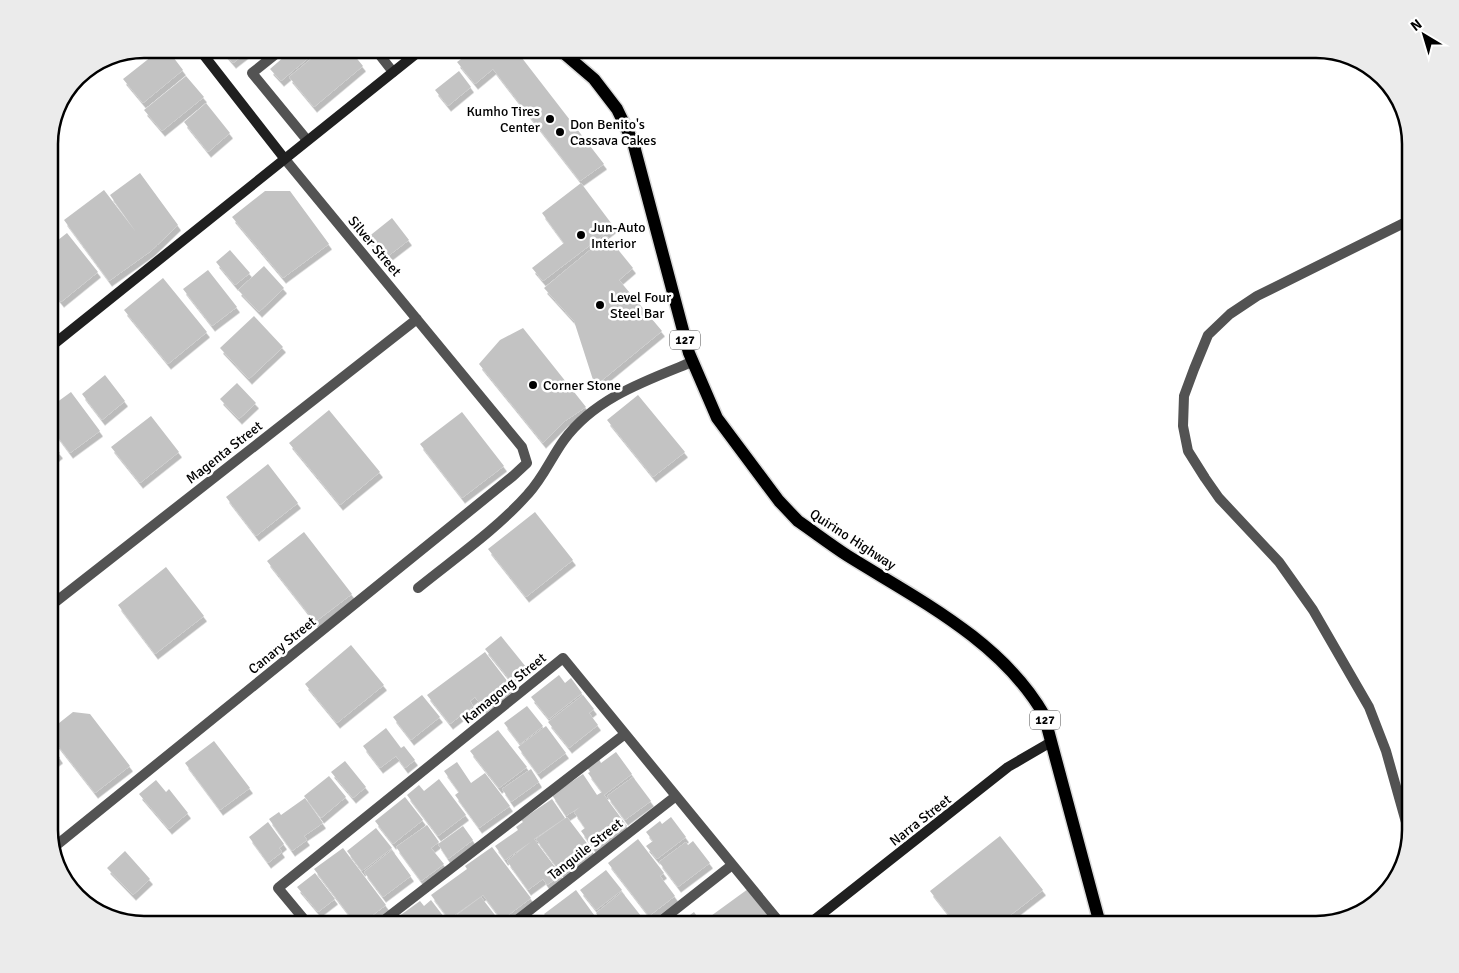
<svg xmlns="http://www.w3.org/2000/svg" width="1459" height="973" viewBox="0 0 1459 973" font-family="Signika,sans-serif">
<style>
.building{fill:#c3c3c3;filter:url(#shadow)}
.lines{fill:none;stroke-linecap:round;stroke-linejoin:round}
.primary-casing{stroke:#dbdbdb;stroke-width:15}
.lane{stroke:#535353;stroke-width:10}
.street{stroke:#535353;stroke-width:10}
.secondary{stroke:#202020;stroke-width:10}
.primary{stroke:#000;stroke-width:12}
.poi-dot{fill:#000;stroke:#fff;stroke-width:2}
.labels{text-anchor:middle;stroke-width:5;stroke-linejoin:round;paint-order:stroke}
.shield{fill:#fff;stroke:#4c4c4c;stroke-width:1}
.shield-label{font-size:12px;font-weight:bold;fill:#000}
.poi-label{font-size:14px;fill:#000;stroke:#fff;text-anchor:start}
.street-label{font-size:14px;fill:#000;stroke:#fff}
.rim{fill:none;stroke:#000;stroke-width:2.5}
</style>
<defs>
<filter id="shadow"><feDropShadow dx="3" dy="5.5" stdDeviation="0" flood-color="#0004"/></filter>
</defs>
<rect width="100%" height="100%" fill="#fff"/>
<!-- building -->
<path class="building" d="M161,49H167L183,70L143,103L123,79Z
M221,49H251L233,63Z
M293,49H319L281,81L270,69Z
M323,49H349L363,66L314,107L289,77Z
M475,49H515L604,164L580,181L493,69L475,84L457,62Z
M459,71L471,87L448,106L435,90Z
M186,76L204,97L162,131L144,110Z
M206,103L230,133L208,152L184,122Z
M140,173L178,225L151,251L109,281L64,220L104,190L136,232L110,195Z
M581,183L614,227L543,281L532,268L564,243L542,213Z
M265,191H290L329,244L283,278L232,217Z
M392,218L409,240L383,260L367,238Z
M67,233L98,272L61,302L49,287V247Z
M607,236L633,268L619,280L662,331L595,386L574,321L544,288Z
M230,250L250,273L235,285L216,262Z
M264,266L284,288L259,312L238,290Z
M208,270L237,307L212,326L183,289Z
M163,278L207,332L168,364L124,310Z
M254,316L283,347L249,379L220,348Z
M523,328L586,407L565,421L543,443L479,364L500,340Z
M105,375L125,401L102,420L82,394Z
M237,383L256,403L239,419L220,399Z
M71,392L100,431L70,453L49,425V408Z
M638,395L685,452L653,477L607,420Z
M329,410L380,472L340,505L289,443Z
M462,412L504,466L462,498L420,444Z
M151,416L179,452L140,483L111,447Z
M49,440L60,453L49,462Z
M268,464L298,503L256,536L226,497Z
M535,512L573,560L526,597L488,549Z
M304,532L352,594L315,622L267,561Z
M166,567L204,616L155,654L118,605Z
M501,636L526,667L510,680L485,649Z
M351,645L384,685L337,723L305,684Z
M485,652L511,686L483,708L475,697L470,701L473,706L450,724L427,695Z
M559,675L565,683L571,678L582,693L549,719L531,697Z
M422,695L440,717L411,740L393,717Z
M583,695L594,709L589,713L598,725L569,748L548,722Z
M527,706L543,726L520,744L504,723Z
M73,712L90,714L130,766L95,793L49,734V731Z
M546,726L566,753L538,774L518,747Z
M386,728L401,748L404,746L415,760L405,768L396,756L380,768L363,746Z
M498,730L527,767L499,788L470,751Z
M214,741L250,788L220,810L185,763Z
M49,742L60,758L49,766Z
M616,752L632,774L604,795L627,826L594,849L581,831L585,828L574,812L580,807L566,816L552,795L583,774L597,795L602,792L588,773L590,772L587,767L599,759L601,763Z
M345,761L366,787L353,798L331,772Z
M457,762L471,783L485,773L510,806L479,828L455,795L459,792L444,771Z
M531,769L539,782L511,802L502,789Z
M329,776L346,797L321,818L304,796Z
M633,777L651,801L625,820L607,796Z
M439,779L466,815L438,836L407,795L419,785L424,791Z
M156,780L166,792L169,789L188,813L169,829L139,794Z
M405,797L423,820L393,844L375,821Z
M305,798L323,823L304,836L307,840L292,851L269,819L279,812L281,815Z
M552,799L565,818L534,839L561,875L547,885L543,879L528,890L507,861L532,841L505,860L495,846L518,830L516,827L523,822L521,820Z
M567,817L592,850L561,873L536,839Z
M671,817L686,837L657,859L646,846L653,841L646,832L660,821L662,824Z
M268,822L284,844L279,848L282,852L268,863L249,837Z
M427,825L439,842L431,848L444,864L421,881L396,847Z
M463,826L473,840L448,859L438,844Z
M376,828L392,848L362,871L347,851Z
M1000,836L1043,890L999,924H956L930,891Z
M638,839L664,873L660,876L675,896L649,916L608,863Z
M693,841L710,863L678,887L659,862L686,842L688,845Z
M492,847L531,898L502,920L483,895L452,917L457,924H404L398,917L420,901L424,906L431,900L447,921L449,919L431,895L467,869L465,866Z
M343,848L386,905L361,924H356L314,869Z
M392,850L411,876L383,897L364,872Z
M125,851L150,879L133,895L107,868Z
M606,870L622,890L596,910L580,890Z
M315,873L335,899L318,912L297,887Z
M748,889L774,924H707L704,921Z
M576,890L597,919L590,924H552L544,914Z
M622,892L645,921L640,924H604L596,913Z
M481,897L498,919L491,924H459L454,917Z
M694,912L701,922L698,924H678Z"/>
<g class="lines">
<defs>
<path id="primary" d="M559,49L594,79L617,109L633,142L689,353L717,418L779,501L798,521C814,532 831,545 848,556C917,599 1002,641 1044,715L1100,924"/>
</defs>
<!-- primary casing -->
<use href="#primary" class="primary-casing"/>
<!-- lane -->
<path class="lane" d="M282,49L252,73L307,140
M375,49L393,72
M418,588C455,558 497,529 528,494C543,478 551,458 564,440C595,398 645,381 692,362"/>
<!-- street -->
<path class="street" d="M49,607L417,319
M1409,833L1386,751L1369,707L1313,610L1279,562L1219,498L1205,478L1188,451L1183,426L1184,396L1194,369L1208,335L1230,314L1257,296L1410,220
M53,848L513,476L527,463L522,447L284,158
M308,924L278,888L563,658L781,924
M379,924L625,734
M512,924L676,796
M657,924L732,865"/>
<!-- secondary -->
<path class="secondary" d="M199,49L284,158
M74,83L108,56
M49,348L422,49
M809,924L1008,767L1051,742"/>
<!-- primary -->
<use href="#primary" class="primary"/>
</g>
<!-- markers -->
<g class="poi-dot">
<circle cx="550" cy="119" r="5"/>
<circle cx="560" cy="132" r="5"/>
<circle cx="581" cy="235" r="5"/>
<circle cx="600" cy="305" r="5"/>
<circle cx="533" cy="385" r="5"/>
</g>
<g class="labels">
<!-- shield labels -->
<g class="shield">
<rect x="670" y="330.5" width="30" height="19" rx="4"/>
<rect x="1030" y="710.5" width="30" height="19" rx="4"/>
</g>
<g class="shield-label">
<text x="685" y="344">127</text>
<text x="1045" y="724">127</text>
</g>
<!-- poi labels -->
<g class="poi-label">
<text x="540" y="116" text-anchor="end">Kumho Tires<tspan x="540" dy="16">Center</tspan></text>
<text x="570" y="129">Don Benito's<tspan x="570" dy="16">Cassava Cakes</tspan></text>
<text x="591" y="232">Jun-Auto<tspan x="591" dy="16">Interior</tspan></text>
<text x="610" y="302">Level Four<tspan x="610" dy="16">Steel Bar</tspan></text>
<text x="543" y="390">Corner Stone</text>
</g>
<!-- street labels -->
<g class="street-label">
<text transform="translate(375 246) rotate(50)" y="5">Silver Street</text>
<text transform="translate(224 452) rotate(-38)" y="5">Magenta Street</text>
<text transform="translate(853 539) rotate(33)" y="5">Quirino Highway</text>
<text transform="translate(282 645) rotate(-39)" y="5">Canary Street</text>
<text transform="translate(504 688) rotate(-39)" y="5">Kamagong Street</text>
<text transform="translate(920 820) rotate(-38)" y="5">Narra Street</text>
<text transform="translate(585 849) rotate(-38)" y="5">Tanguile Street</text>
</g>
</g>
<!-- crop -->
<path d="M0 0H1459V973H0ZM144 58H1316A86 86 0 0 1 1402 144V830A86 86 0 0 1 1316 916H144A86 86 0 0 1 58 830V144A86 86 0 0 1 144 58Z" fill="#ebebeb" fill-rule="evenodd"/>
<path class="rim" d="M144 58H1316A86 86 0 0 1 1402 144V830A86 86 0 0 1 1316 916H144A86 86 0 0 1 58 830V144A86 86 0 0 1 144 58Z"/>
<!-- north arrow -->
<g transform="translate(1424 35) rotate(322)" stroke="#ffffff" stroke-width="4" paint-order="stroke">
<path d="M0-4L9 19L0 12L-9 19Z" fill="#000000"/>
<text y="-8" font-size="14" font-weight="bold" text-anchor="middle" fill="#000000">N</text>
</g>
</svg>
